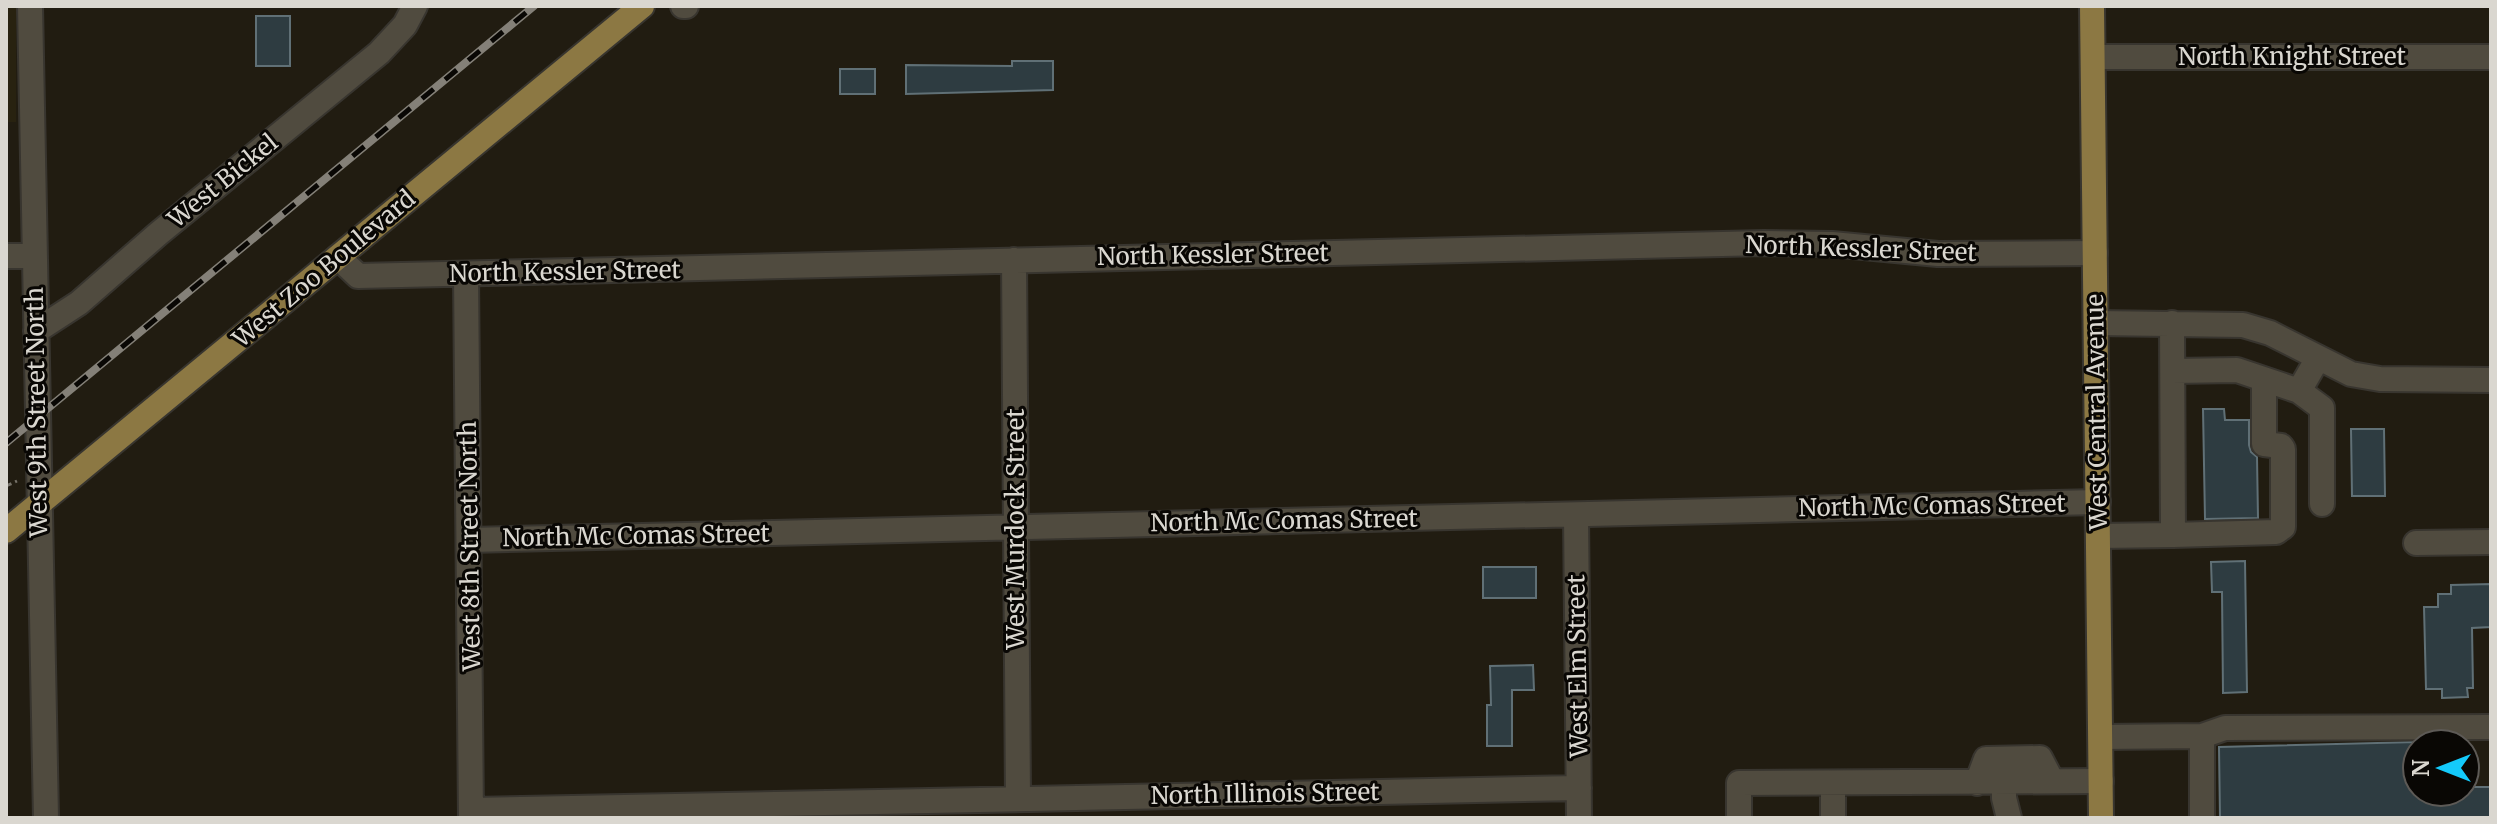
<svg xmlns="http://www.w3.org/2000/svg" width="2497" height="824" viewBox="0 0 2497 824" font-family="Merriweather,serif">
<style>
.built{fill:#282210}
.building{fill:#2e3c41;stroke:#607076;stroke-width:2}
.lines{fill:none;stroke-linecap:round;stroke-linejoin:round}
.minor-casing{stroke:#38352f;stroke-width:28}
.major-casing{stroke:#38352f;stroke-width:28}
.path{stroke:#757168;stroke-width:3;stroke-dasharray:6 4;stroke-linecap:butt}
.minor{stroke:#504b3f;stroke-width:24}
.major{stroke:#8c7843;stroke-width:24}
.rail-casing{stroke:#848078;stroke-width:8}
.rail{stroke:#090704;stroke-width:5;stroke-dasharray:15;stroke-linecap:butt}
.labels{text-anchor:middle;stroke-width:6;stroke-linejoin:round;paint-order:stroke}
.street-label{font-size:24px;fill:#dad7d0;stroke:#090704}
</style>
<rect width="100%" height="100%" fill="#211c11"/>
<!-- built -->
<path class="built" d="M6,6H16V122H6Z"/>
<!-- building -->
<path class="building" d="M256,16H290V66H256Z
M1012,61H1053V90L906,94V65L1012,66Z
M840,69H875V94H840Z
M2203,409H2224L2225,420H2249V445L2251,452L2257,457L2258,518L2205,519Z
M2351,429H2384L2385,496H2352Z
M2245,561L2247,692L2223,693L2222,592H2212L2211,562Z
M1483,567H1536V598H1483Z
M2491,584V627L2472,628L2473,688H2467L2468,697L2442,698V689H2426L2424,607H2438V594H2451V585Z
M1533,665L1534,690H1512V746H1487V705H1491L1490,666Z
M2417,742V792H2465V787H2491V818H2220L2219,747Z"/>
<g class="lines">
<defs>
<path id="minor" d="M30,6L46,818
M683,6H686
M2093,57H2491
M6,256H34
M338,257L358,276L1764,243L1832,244L1938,254L2095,253
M1014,260L1018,799
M466,275L471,818
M2096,323L2243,325L2270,333L2351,374L2380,379L2491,380
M36,331L79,303L158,234L379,53L405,25L415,6
M2173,371L2237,370L2299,391L2318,358
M2299,391L2322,408V504
M1576,515L1579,818
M2173,535L2276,532L2283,527V449L2281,446L2264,444V383L2266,380
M2098,536L2173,535L2172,323
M470,540L2098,502
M2416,543L2491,542
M2101,737L2202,736L2225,728L2491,727
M2004,782V798L2009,818
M1833,783V818
M1977,783L1986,759L2040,758L2052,781
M472,810L1579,788
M1739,818V783L2101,781
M2202,818V736"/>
<path id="major" d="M2092,6L2101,818
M6,531L642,6"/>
</defs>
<!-- minor casing -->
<use href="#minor" class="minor-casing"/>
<!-- major casing -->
<use href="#major" class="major-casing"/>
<!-- path -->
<path class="path" d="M6,486L17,481"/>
<!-- minor -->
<use href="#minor" class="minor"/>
<!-- major -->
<use href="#major" class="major"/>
<defs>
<path id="rail" d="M6,443L534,6"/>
</defs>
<!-- rail casing -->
<use href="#rail" class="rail-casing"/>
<!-- rail -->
<use href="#rail" class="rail"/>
</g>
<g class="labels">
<!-- street labels -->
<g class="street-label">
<text x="2292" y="65">North Knight Street</text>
<text transform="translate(223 181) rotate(-39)" y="8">West Bickel</text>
<text transform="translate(1861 249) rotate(2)" y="8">North Kessler Street</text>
<text transform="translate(1213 255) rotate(-1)" y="8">North Kessler Street</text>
<text transform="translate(324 269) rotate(-40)" y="8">West Zoo Boulevard</text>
<text transform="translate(565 272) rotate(-1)" y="8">North Kessler Street</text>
<text transform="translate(37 412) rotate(-91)" y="8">West 9th Street North</text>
<text transform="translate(2097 412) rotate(-91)" y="8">West Central Avenue</text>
<text transform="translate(1932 506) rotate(-1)" y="8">North Mc Comas Street</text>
<text transform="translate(1284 521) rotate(-1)" y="8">North Mc Comas Street</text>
<text transform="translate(1016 529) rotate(-90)" y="8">West Murdock Street</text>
<text transform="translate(636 536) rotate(-1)" y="8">North Mc Comas Street</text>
<text transform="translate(470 546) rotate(-91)" y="8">West 8th Street North</text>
<text transform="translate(1578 666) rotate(-91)" y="8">West Elm Street</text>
<text transform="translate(1265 794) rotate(-1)" y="8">North Illinois Street</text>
</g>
</g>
<!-- border -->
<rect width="2497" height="824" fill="none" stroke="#dad7d0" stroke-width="16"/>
<!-- north arrow -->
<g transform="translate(2441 768) rotate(270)"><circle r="38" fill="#090704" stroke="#5d5a56" stroke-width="2"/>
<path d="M0-6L14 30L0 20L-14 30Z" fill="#14cafb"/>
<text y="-12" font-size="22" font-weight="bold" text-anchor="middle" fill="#dad7d0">N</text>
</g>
</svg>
